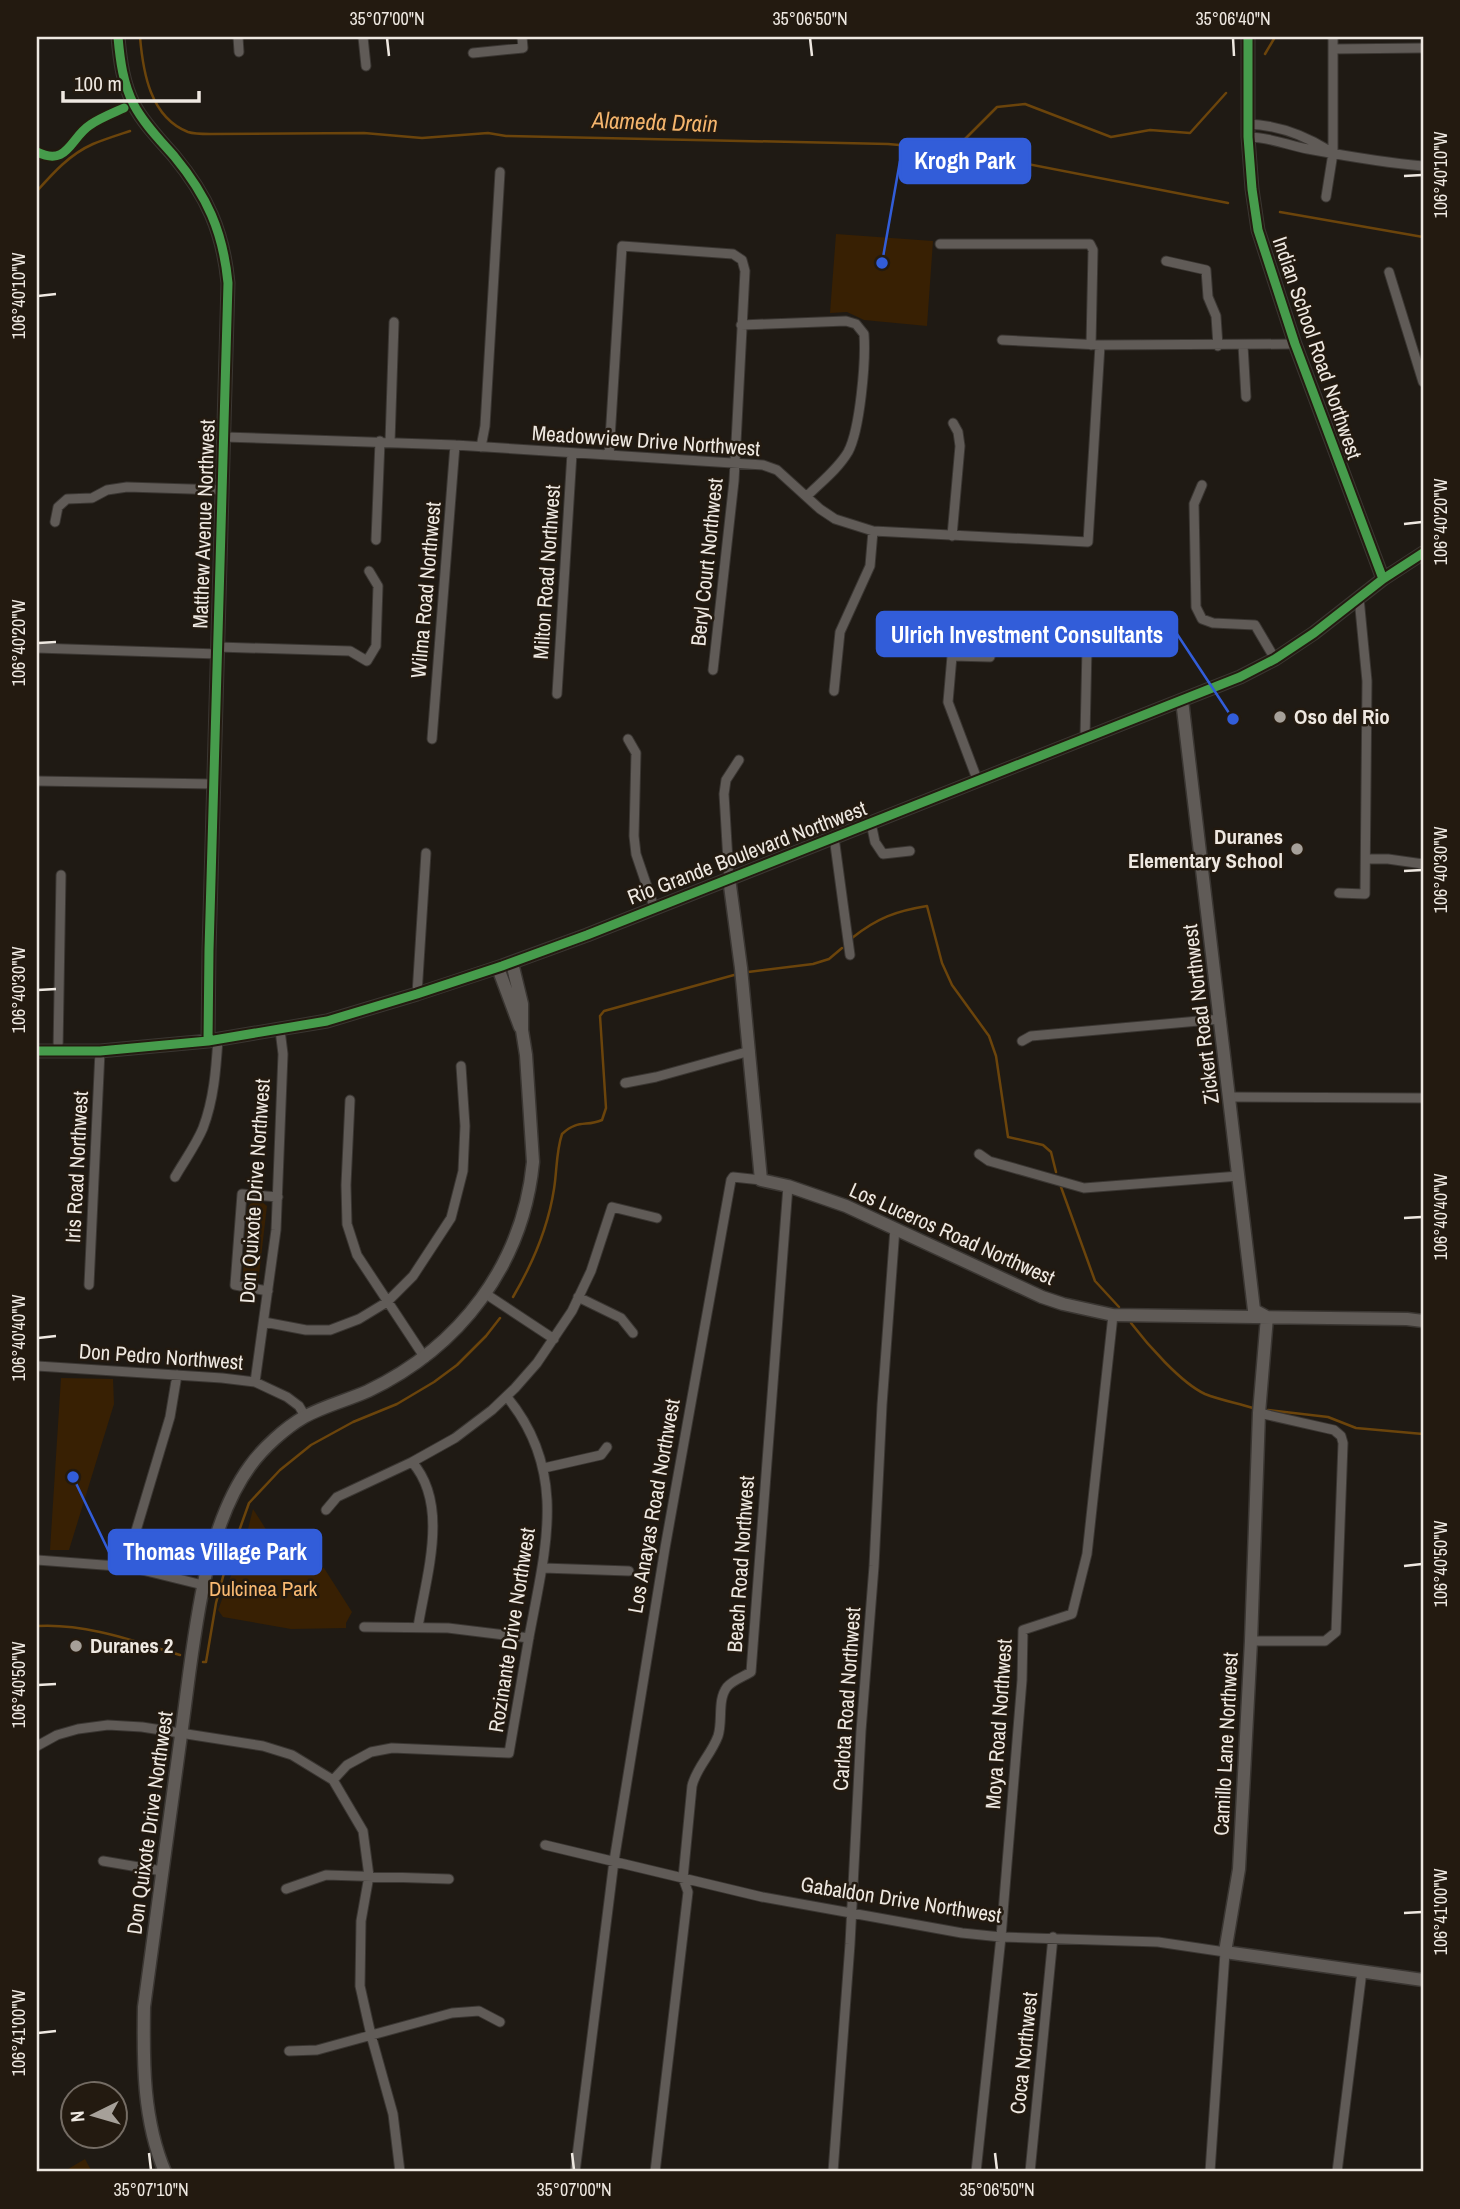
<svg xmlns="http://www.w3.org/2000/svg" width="1460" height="2209" viewBox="0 0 1460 2209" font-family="'Archivo Narrow',sans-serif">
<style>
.green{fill:#382003}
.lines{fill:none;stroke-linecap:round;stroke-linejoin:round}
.stream{stroke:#6b440b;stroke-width:2.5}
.street-casing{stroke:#3a3632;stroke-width:11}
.secondary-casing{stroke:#3a3632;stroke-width:15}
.street{stroke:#605b57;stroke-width:9}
.secondary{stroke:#605b57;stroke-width:12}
.cycleway-casing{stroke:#231a10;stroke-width:13}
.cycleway{stroke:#469c4c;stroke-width:9}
.ticks{fill:none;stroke:#eee8e1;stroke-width:2.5}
.poi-dot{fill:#a6a099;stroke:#231a10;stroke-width:2.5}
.labels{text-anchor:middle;stroke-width:5;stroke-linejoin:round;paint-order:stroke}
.street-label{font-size:21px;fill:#eee8e1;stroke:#231a10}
.poi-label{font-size:21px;font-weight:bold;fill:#eee8e1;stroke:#231a10;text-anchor:start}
.park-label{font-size:21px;fill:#faba72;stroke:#231a10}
.water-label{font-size:23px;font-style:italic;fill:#f5b56d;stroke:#231a10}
.leader{fill:none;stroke:#325dd9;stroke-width:2.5}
.callout-dot{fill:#325dd9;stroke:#231a10;stroke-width:2.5}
.callout{fill:#325dd9;stroke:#325dd9;stroke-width:2.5}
.callout-label{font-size:23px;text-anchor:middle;font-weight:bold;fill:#fff}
.neatline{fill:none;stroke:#eee8e1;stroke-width:2.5}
.ticks-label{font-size:18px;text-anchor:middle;fill:#eee8e1}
</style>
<rect width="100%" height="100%" fill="#1f1a14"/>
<!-- green -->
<path class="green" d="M836,234L933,241L927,326L864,320L847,312L830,313Z
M255,1202H262L267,1206L258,1283L248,1281L243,1274L247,1209L250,1204Z
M61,1378L113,1379L114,1404L69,1550H50Z
M253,1509L292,1570L324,1568L352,1612L346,1623V1628L291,1629L223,1617L218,1610L247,1533Z
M85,2159L92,2172H63Z"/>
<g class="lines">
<!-- stream -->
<path class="stream" d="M140,37C143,72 150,117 188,132C194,134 203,134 210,134L364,133L422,138L488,133L506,136L888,144L956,150L1228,203
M1265,54L1275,37
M955,149L997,107L1025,104L1111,137L1150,130L1190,133L1226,93
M37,191C53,173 70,154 93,144C105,139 118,135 130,131
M1280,212L1423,237
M852,938C877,918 896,911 927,906L942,963L952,985L989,1036L996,1056L1008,1137L1043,1145L1051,1152L1056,1172
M748,972L813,964L829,959L842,948
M1061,1187L1095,1281L1119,1307
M513,1297C533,1263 548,1228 554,1189C557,1171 556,1152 562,1134C578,1119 586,1127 602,1120L606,1108L600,1016L604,1011L734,975
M1131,1323C1147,1344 1181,1383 1205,1394C1220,1400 1237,1403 1253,1408
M1268,1410L1328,1417L1356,1428L1423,1434
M37,1626C85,1623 134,1641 180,1655
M203,1662H206L216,1603L224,1573L249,1503L280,1470L311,1445L353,1422L397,1404L434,1382L457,1365L486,1336L500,1318"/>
<defs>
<path id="street" d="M238,37L239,52
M363,37L366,66
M1333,49L1423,48
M473,53L523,48L522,37
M1248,124C1277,125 1304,135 1328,150
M1248,137C1269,137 1287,145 1308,149C1346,156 1385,163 1423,166
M1326,197L1333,153V37
M940,244H1090L1093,250L1091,345
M1166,261L1206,270L1208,297L1216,316L1218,346
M1389,272L1423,382
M741,325L846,321L856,324L864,334C866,361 860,430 848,452C838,469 821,482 807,496
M1002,340L1100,345L1295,344
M1243,345L1246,397
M224,437L455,445L763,465L777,470L820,509L835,519L873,531L1088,542L1100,345
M390,442L394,322
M481,447L485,426L500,172
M609,455L622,246L733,254L742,260L745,271L734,481L713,670
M1202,485L1194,504L1196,607L1202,619L1213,623L1255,625L1275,659
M55,522L58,507L67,499L92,498L107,490L127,487L222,490
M952,536L960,446L958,432L953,423
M376,540L380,441
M218,647L350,651L367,661L376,646L378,586L369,571
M37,648L218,654
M834,691L840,632L870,566L873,531
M557,694L572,453
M1085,737L1087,647
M432,739L455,445
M628,739L636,753L634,836L636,854L654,907
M977,779L948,702L952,656L990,657
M37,781L213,784
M871,823L875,842L883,854L910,851
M834,837L850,955
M1366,859H1388L1423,864
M729,878L724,794L726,780L739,760
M1339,893L1365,894L1367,681L1359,598
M417,994L426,853
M1022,1041L1031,1036L1221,1019
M58,1051L61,875
M625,1083L656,1077L750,1051
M1230,1097L1423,1098
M350,1100L346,1185L347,1224L357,1255L425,1358
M979,1154L989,1161L1084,1188L1239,1176
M175,1177C184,1161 196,1145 203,1128C214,1099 216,1069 218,1039
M89,1285L100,1051
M268,1291L235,1285L242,1194L278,1197
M486,1294L554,1339
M578,1297L621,1318L633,1333
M264,1322L306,1330H330L359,1319L387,1302L413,1276L451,1218L463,1171L465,1126L461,1066
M37,1366L222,1378L255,1382L287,1397L299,1406L305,1416
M255,1382L276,1230L283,1054L280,1030
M412,1462C450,1505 426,1576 418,1627
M544,1468L601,1455L607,1447
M326,1510L337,1497L412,1462L455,1438L492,1410L515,1388L537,1363L572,1311L591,1271L612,1207L657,1218
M37,1560L130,1567L203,1585
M130,1567L135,1534L170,1417L177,1375
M543,1568L629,1571
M364,1627L448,1628L529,1638
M1251,1641H1325L1336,1632L1343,1443L1341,1436L1334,1430L1259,1413
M37,1746L57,1735L78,1729L108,1725L142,1727L263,1746L292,1755L333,1780L363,1831L369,1876L361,1921L360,1986L371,2035L393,2114L400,2172
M333,1780L347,1765L371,1752L392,1748L509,1753C516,1714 522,1676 529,1637C545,1550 569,1472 507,1397
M545,1845L762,1897L962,1933L1001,1937L1158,1942L1225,1952L1210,2172
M103,1861L162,1871
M286,1889L326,1875L449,1879
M289,2051L317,2050L452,2013L479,2011L500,2022
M575,2172L614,1861L665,1548L731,1180L733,1177L761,1180
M655,2172L688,1892L683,1878L692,1786C696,1768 711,1755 718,1736C723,1721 717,1700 727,1687C733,1680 743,1677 751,1672L788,1186
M833,2172L850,1944L861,1731L874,1566L882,1405L895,1228
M976,2172L1001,1937L1022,1680L1023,1630L1072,1614L1087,1554L1113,1315
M1030,2172L1053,1937
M1337,2172L1362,1971"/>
<path id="secondary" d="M118,37C120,60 123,84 134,105C144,124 160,140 174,156C207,196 223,231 228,283L209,950L208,1041
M1248,37V137L1252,189L1258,230L1295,344L1383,579
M1182,700L1254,1310L1267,1317L1259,1413L1251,1641L1239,1869L1225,1952L1423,1980
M729,878L741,968L761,1180L788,1186L846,1206L1042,1297L1063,1304L1113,1315L1407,1319L1423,1321
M498,968L520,1027
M37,1051H100L208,1041L327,1021L417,994L502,966L587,935L1240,677L1275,659L1314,633L1383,579L1423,553
M165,2172C143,2120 143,2063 144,2007C156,1917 168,1826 181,1735C193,1654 200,1534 250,1466C263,1448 285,1428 304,1417C324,1406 348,1400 368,1391C460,1347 523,1265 533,1162L526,1055L522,1030V1004L512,963"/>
</defs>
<!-- street casing -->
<use href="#street" class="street-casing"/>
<!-- secondary casing -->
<use href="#secondary" class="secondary-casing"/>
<!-- street -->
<use href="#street" class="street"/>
<!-- secondary -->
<use href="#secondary" class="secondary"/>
<defs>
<path id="cycleway" d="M118,37C120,60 123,84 134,105C144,124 160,140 174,156C207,196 223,231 228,283L209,950L208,1041
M1248,37V137L1252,189L1258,230L1295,344L1383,579
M37,152C68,167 70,138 90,125C100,118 113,113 124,108
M37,1051H100L208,1041L327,1021L417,994L502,966L587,935L1240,677L1275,659L1314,633L1383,579L1423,553"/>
</defs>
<!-- cycleway casing -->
<use href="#cycleway" class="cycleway-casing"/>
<!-- cycleway -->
<use href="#cycleway" class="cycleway"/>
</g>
<!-- ticks -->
<path class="ticks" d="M387,38L389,56M810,38L812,56M1233,38L1234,56M1404,176L1422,175M38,296L56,294M1404,524L1422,522M38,643L56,642M1404,871L1422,870M38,990L56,989M1404,1218L1422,1217M38,1338L56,1336M1404,1566L1422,1564M38,1685L56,1684M1404,1913L1422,1912M38,2033L56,2031M149,2153L151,2170M572,2153L574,2170M995,2153L997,2170"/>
<!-- markers -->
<g class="poi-dot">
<circle cx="1280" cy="717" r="7"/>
<circle cx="1297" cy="849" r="7"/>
<circle cx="76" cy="1646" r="7"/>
</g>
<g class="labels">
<!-- street labels -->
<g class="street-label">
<text transform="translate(1317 348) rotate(71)" y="7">Indian School Road Northwest</text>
<text transform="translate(646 441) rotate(4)" y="7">Meadowview Drive Northwest</text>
<text transform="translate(204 524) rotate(-88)" y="7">Matthew Avenue Northwest</text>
<text transform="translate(707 562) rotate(-84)" y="7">Beryl Court Northwest</text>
<text transform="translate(547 572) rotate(-86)" y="7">Milton Road Northwest</text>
<text transform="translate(426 590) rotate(-85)" y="7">Wilma Road Northwest</text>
<text transform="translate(747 853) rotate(-21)" y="7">Rio Grande Boulevard Northwest</text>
<text transform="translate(1201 1014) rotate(-97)" y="7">Zickert Road Northwest</text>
<text transform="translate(77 1167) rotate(-87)" y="7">Iris Road Northwest</text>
<text transform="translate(255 1191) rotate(-86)" y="7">Don Quixote Drive Northwest</text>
<text transform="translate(952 1234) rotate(24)" y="7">Los Luceros Road Northwest</text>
<text transform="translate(161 1357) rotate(4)" y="7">Don Pedro Northwest</text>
<text transform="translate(654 1506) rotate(-80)" y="7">Los Anayas Road Northwest</text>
<text transform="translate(741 1564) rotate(-86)" y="7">Beach Road Northwest</text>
<text transform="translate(512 1630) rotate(-81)" y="7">Rozinante Drive Northwest</text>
<text transform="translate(847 1699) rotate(-86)" y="7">Carlota Road Northwest</text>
<text transform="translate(999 1724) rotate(-86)" y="7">Moya Road Northwest</text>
<text transform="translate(1226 1744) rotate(-87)" y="7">Camillo Lane Northwest</text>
<text transform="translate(150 1823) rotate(-82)" y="7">Don Quixote Drive Northwest</text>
<text transform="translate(901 1900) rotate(9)" y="7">Gabaldon Drive Northwest</text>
<text transform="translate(1024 2053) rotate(-84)" y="7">Coca Northwest</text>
</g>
<!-- poi labels -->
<g class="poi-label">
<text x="1294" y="724">Oso del Rio</text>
<text x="1283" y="844" text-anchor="end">Duranes<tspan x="1283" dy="24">Elementary School</tspan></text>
<text x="90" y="1653">Duranes 2</text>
</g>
<!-- park labels -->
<g class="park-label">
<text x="263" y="1596">Dulcinea Park</text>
</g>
<!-- water labels -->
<g class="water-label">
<text transform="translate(655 122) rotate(2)" y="8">Alameda Drain</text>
</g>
</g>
<!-- callouts -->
<path class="leader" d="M882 263L900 161M1233 719L1177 634M73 1477L109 1552"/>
<g class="callout-dot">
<circle cx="882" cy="263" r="7"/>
<circle cx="1233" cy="719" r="7"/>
<circle cx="73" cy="1477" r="7"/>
</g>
<g class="callout">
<rect x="900" y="139" width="130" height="44" rx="7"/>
<rect x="877" y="612" width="300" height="44" rx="7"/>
<rect x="109" y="1530" width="212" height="44" rx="7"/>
</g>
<g class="callout-label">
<text x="965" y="169">Krogh Park</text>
<text x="1027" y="643">Ulrich Investment Consultants</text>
<text x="215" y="1560">Thomas Village Park</text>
</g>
<!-- border -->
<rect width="1460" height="2209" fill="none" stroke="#231a10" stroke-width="77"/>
<!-- north arrow -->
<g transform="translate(94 2115) rotate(265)"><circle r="33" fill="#231a10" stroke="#746c64" stroke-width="2"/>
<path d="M0-5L12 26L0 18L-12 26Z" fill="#a6a099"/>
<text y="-10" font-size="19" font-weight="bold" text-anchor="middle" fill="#eee8e1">N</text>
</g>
<!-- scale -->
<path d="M63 91v10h136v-10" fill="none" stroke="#eee8e1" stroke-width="3.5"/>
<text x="74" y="91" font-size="21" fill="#eee8e1" stroke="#231a10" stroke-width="5" paint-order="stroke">100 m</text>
<rect x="38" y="38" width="1384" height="2132" class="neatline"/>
<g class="ticks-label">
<text x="387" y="25">35°07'00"N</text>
<text x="810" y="25">35°06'50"N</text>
<text x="1233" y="25">35°06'40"N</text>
<text transform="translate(1441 175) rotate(-90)" y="6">106°40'10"W</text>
<text transform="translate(19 296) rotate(-90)" y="6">106°40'10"W</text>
<text transform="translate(1441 522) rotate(-90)" y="6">106°40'20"W</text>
<text transform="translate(19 643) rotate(-90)" y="6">106°40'20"W</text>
<text transform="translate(1441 870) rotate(-90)" y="6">106°40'30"W</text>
<text transform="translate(19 990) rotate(-90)" y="6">106°40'30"W</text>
<text transform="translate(1441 1217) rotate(-90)" y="6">106°40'40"W</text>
<text transform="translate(19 1338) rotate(-90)" y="6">106°40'40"W</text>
<text transform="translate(1441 1564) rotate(-90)" y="6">106°40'50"W</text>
<text transform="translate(19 1685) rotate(-90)" y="6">106°40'50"W</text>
<text transform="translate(1441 1912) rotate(-90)" y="6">106°41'00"W</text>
<text transform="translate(19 2033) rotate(-90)" y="6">106°41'00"W</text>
<text x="151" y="2196">35°07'10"N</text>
<text x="574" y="2196">35°07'00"N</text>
<text x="997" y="2196">35°06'50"N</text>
</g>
</svg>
